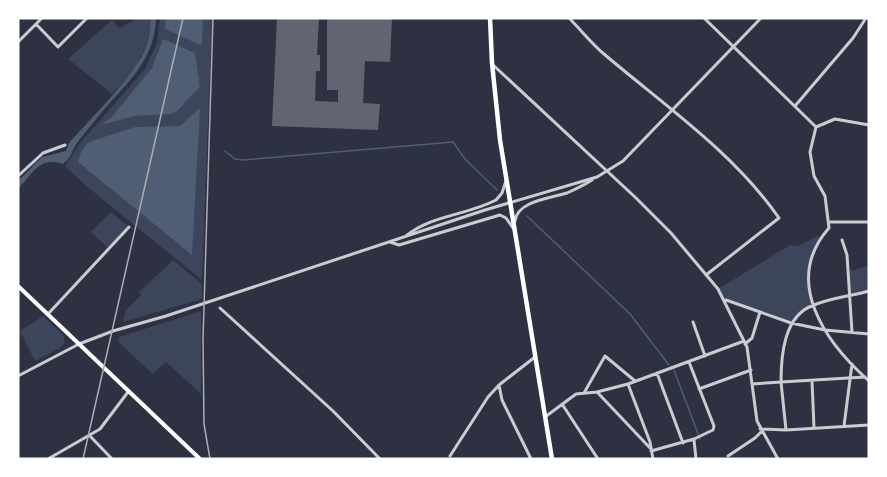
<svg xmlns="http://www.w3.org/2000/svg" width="887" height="477" viewBox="0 0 887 477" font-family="Arial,sans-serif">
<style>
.green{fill:#3c4559}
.water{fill:#4f5d75}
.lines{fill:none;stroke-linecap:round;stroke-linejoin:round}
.stream{stroke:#4f5d75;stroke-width:1.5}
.building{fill:#626471}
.minor{stroke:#caccd0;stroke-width:3}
.tertiary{stroke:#caccd0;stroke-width:3}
.secondary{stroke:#fff;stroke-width:4}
.primary{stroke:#fff;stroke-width:4.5}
.rail{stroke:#abadb3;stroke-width:1.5}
</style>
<rect width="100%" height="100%" fill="#2d3142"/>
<!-- green -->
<path class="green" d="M139,18L152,19L146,47L134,70L112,94L68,59L112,20L119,28Z
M160,18H212L202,280L85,185L65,166L81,142L145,69L157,43Z
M111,212L128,226L108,248L91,232Z
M818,236L821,238C807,256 806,283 812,305L791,323L725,300L718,289L790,245L798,246Z
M173,260L202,284V299L123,322L126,310L141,295L139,292Z
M869,266V291L850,296L848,271Z
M201,311V394L166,362L153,374L118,342L119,337Z
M43,316L63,335L65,343L60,348L35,361L20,331Z"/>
<!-- water -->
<path class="water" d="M151,18H156C155,65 119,89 93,123C86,132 78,140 73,150C70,157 69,159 63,164C40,156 33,173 18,189V181L42,157L66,151L69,143C91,118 128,82 143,54C149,43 150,30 151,18Z
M166,18H203L202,44L200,45L165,29Z
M163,39L195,53L200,87L177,111L171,114L134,116L101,125L111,118L152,68Z
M200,108L192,255L78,162C81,152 83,145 92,141L135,127L180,126Z"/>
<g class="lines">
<!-- stream -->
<path class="stream" d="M225,151L235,159L243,160L453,142L465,159L497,190
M527,216L630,314L669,365
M674,370L700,439"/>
</g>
<!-- building -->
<path class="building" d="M277,18H319L317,55H320V71H316L315,101L338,102V90H327V18H392L390,62L365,61L363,103L380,104L378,130L272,126Z"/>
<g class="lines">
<!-- minor -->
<path class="minor" d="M569,18C581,30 592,44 604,54C665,106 733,152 779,218L706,275
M36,24L58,47L87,18
M18,42L42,18
M492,64L636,198L671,233L718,289L747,347L757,421L778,459
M795,106L853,38L866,18
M869,125L835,119L816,127L810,152L814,176L825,196L829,228C782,281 825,342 869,381
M18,176L43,153L65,145
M829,222H869
M842,240L847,255L852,332
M726,300L791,323L825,330L869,334
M220,308L333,411L380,459
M48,314L129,227
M693,322L705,356
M745,344L752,338L760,312
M657,373L683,443
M865,377L781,382C781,355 784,315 814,305C831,298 851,296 869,291
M812,381L814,428
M628,384L650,442L653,459
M752,384L781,382L786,430
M499,385L502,400L531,459
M699,389L751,370
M584,393L605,356L635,381
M598,393L650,448
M562,404L598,459
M545,417L576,394L597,392L628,384L744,341
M844,426L852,364
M760,429L786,430L869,425
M90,436L112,459
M694,440L696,459
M651,451L694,439L713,430L714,426L689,362
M450,456L488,397L499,385L535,357
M728,456L755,438L762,431
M48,459L100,429L128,392"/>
<!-- tertiary -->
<path class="tertiary" d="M704,18L816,127
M515,221C517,201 551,198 567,193C576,189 584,185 592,180
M406,236C431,215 468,215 496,200L502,193L506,181
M390,242L399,245L500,215L506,218L513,228
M18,376L79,344L113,331L166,316L485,210L597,177L623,161L761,18"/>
<!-- secondary -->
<path class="secondary" d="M18,286L200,459"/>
<!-- primary -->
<path class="primary" d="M490,18L492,63L500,140L552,459"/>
<!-- rail -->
<path class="rail" d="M83,459L183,18
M210,459L204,424L203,339L213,18"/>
</g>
<!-- border -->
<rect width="887" height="477" fill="none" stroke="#ffffff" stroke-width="39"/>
</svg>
